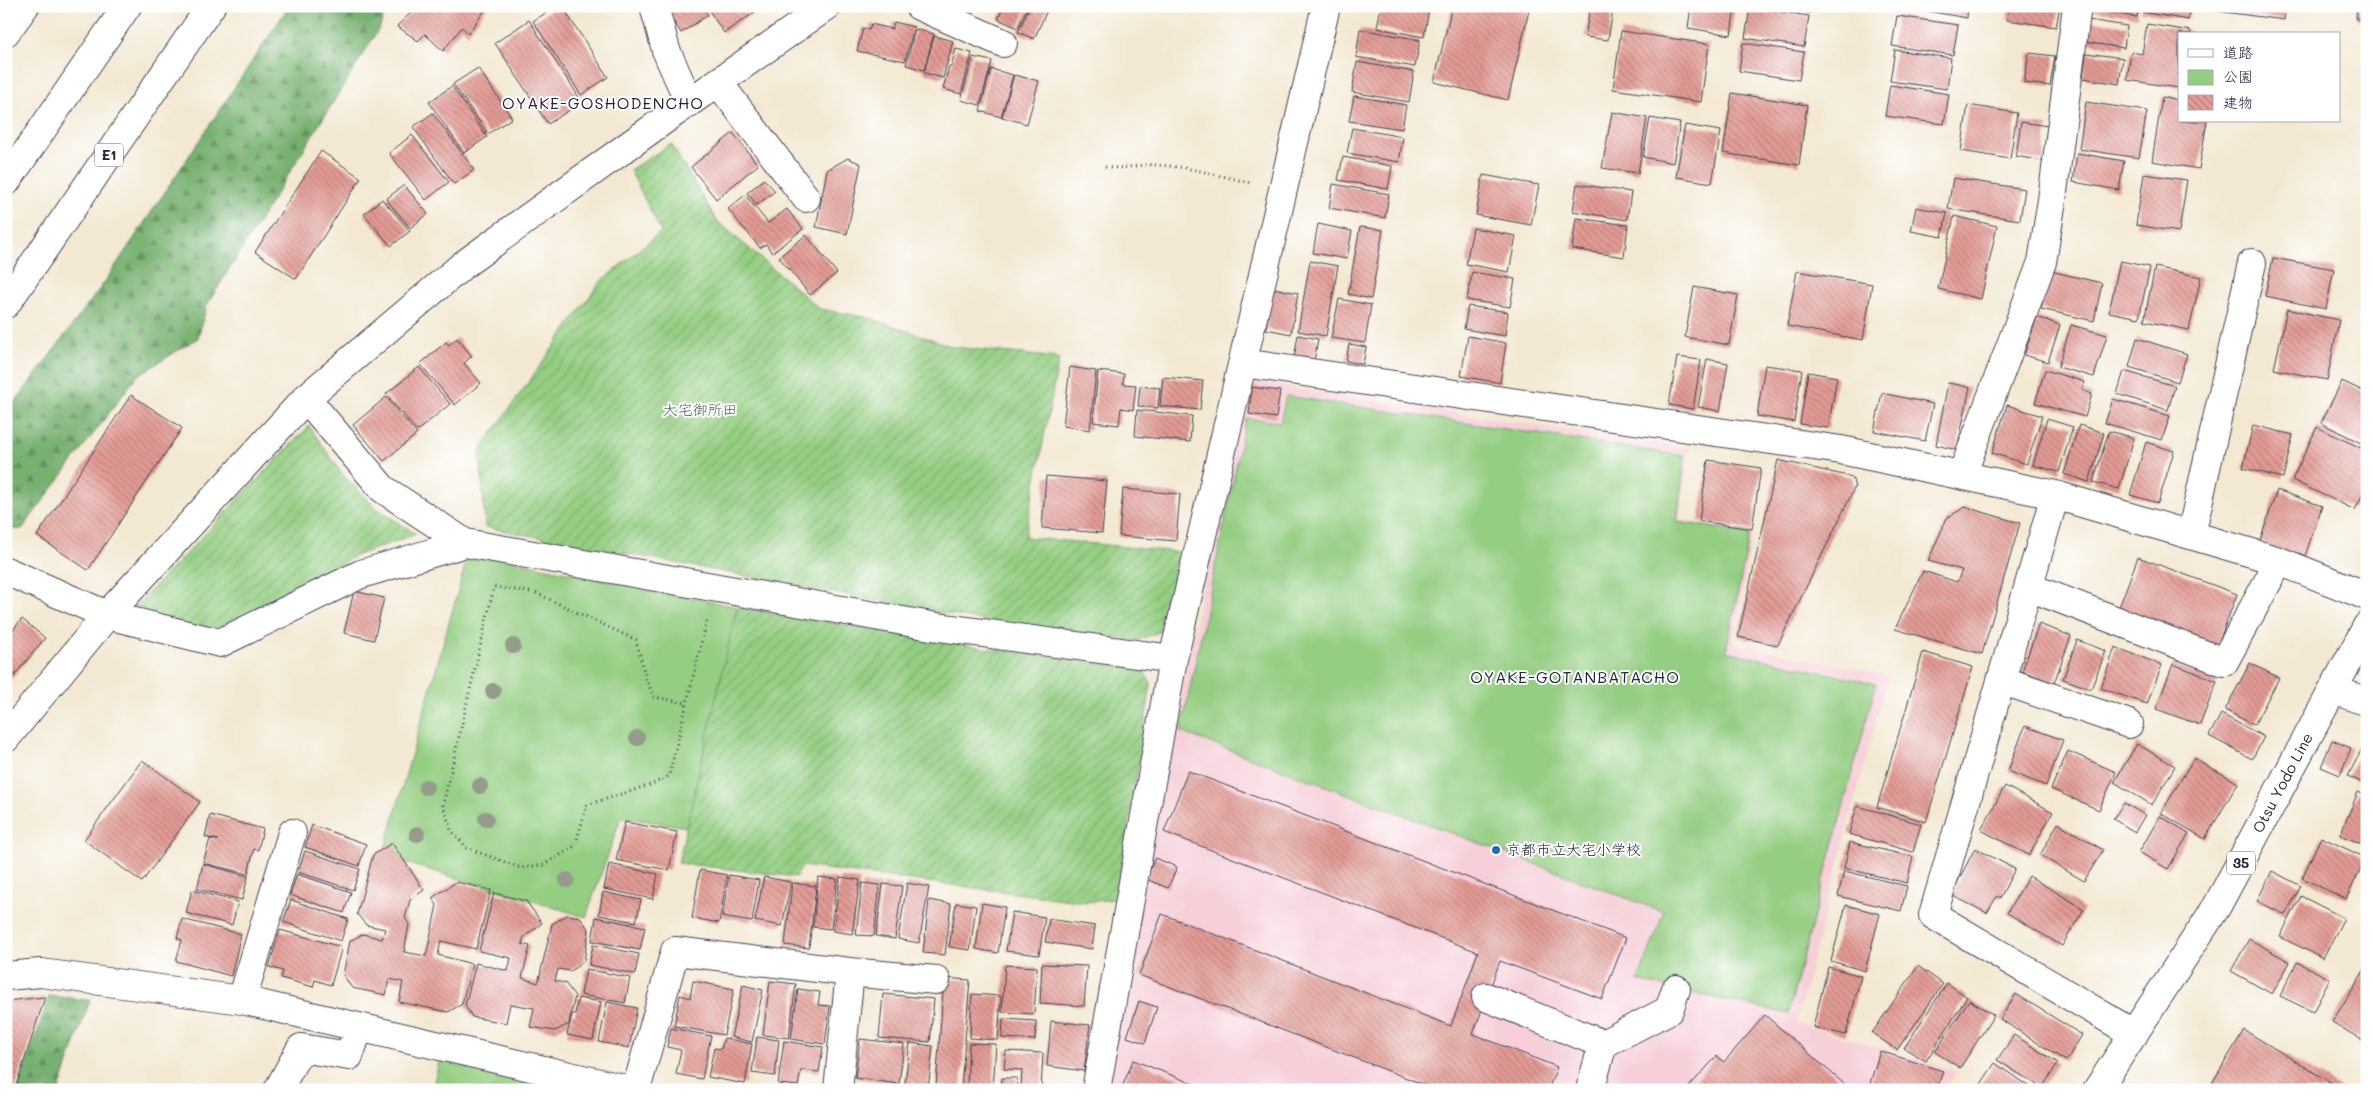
<svg xmlns="http://www.w3.org/2000/svg" width="2373" height="1096" viewBox="0 0 2373 1096" font-family="Mali,'Klee One',sans-serif">
<style>
.built{fill:#f6cfd8}
.green{fill:#94ce82;stroke:#5b785e}
.forest{fill:url(#forest-firs);stroke:#4c6a56}
.garden{fill:url(#garden-furrows);stroke:#5b785e}
.building{fill:url(#building-back-hatch)}
.lines{fill:none;stroke-linecap:round;stroke-linejoin:round}
.minor-casing{stroke:#414052;stroke-width:30}
.major-casing{stroke:#414052;stroke-width:30}
.highway-casing{stroke:#414052;stroke-width:30}
.path{stroke:#414052;stroke-width:3;stroke-dasharray:1 4;stroke-linecap:butt}
.minor{stroke:#fff;stroke-width:28}
.major{stroke:#fff;stroke-width:28}
.highway{stroke:#fff;stroke-width:28}
.tree{fill:#969c8c}
.poi-dot{fill:#1f6fb2;stroke:#fff;stroke-width:2}
.labels{text-anchor:middle;stroke-width:4;stroke-linejoin:round;paint-order:stroke}
.shield{fill:#fff;stroke:#646476;stroke-width:1}
.shield-label{font-size:14px;font-weight:bold;fill:#22223b}
.park-label{font-size:15px;fill:#4a5e54;stroke:#fff}
.street-label{font-size:15px;fill:#22223b;stroke:#fff}
.poi-label{font-size:15px;fill:#22223b;stroke:#fff;text-anchor:start}
.neighbourhood-label{font-size:16px;letter-spacing:1px;fill:#22223b;stroke:#fff}
</style>
<defs>
<pattern id="forest-firs" width="22" height="20" patternUnits="userSpaceOnUse" patternTransform="scale(1.25)"><rect width="22" height="20" fill="#77b170"/><path d="M5 1l3.5 6h-7zM16 11l3.5 6h-7z" fill="#61905d"/></pattern>
<pattern id="garden-furrows" width="10" height="10" patternUnits="userSpaceOnUse" patternTransform="scale(1.25)"><rect width="10" height="10" fill="#94ce82"/><path d="M-1 1l2-2M0 10L10 0M9 11l2-2" fill="none" stroke="#7fb171"/></pattern>
<pattern id="building-back-hatch" width="6" height="6" patternUnits="userSpaceOnUse" patternTransform="scale(1.25)"><rect width="6" height="6" fill="#e39b95"/><path d="M-1 5l2 2M0 0l6 6M5-1l2 2" fill="none" stroke="#b87e7b"/></pattern>
</defs>
<rect width="100%" height="100%" fill="#fff"/>
<filter id="ink" filterUnits="userSpaceOnUse"><feTurbulence type="fractalNoise" baseFrequency=".02" numOctaves="2"/><feDisplacementMap in="SourceGraphic" scale="10" xChannelSelector="R" yChannelSelector="G"/><feConvolveMatrix kernelMatrix="1 2 1 2 8 2 1 2 1" color-interpolation-filters="sRGB"/></filter>
<filter id="wash" filterUnits="userSpaceOnUse"><feTurbulence type="fractalNoise" baseFrequency=".0096" numOctaves="4" result="noise"/><feDisplacementMap in="SourceGraphic" scale="20" xChannelSelector="R" yChannelSelector="G"/><feGaussianBlur stdDeviation="1.12" result="paint"/><feColorMatrix in="noise" values="0 0 0 0 0 0 0 0 0 0 0 0 0 0 0 0 0 1.4 0 .05"/><feComposite in="paint" operator="in"/></filter>
<g filter="url(#wash)">
<rect width="100%" height="100%" fill="#f3e8d1"/>
<!-- built -->
<path class="built" d="M1254,382L1690,449L1680,520L1753,531L1733,643L1888,676L1796,1023L1957,1071L1945,1090H1107L1114,1033L1241,394Z"/>
<!-- green -->
<path class="green" d="M1286,396L1685,456L1677,522L1750,533L1726,651L1876,684L1788,1014L1638,981L1664,912L1181,732L1246,418L1280,422Z
M469,552L737,607L688,827L621,817L586,917L383,856Z
M440,1058L582,1090H432Z"/>
<!-- forest -->
<path class="forest" d="M289,6H387L380,27L207,305L198,338L137,376L22,529L6,530V414L104,283Z
M49,996L90,1000L59,1090H18Z"/>
<!-- garden -->
<path class="garden" d="M671,144L717,221L820,309L870,318L954,347L1059,358L1025,537L1178,552L1167,629L1136,641L995,623L485,527L480,450L600,282L661,232L630,170Z
M309,426L343,475L376,508L416,534L355,556L275,602L207,631L132,610Z
M737,607L991,649L1143,669L1151,684L1117,899L1086,902L802,866L796,877L678,863Z"/>
<g id="blocks">
<!-- building -->
<path class="building" d="M412,6H488L468,34L462,27L443,51L425,34L418,41L397,26L415,9Z
M557,6H562L608,77L581,95L533,21Z
M663,6H702L708,15L681,33Z
M706,6H764L724,33Z
M1004,6H1028L1018,28L998,19Z
M1030,6H1049L1034,39L1018,32Z
M1381,6H1414L1429,9L1424,37L1377,28Z
M1452,6H1530L1508,100L1434,82Z
M1691,6H1735L1731,35L1688,28Z
M1777,6H1811L1810,13Z
M1899,6H1968L1967,18Z
M2009,6H2060L2056,27L2007,20Z
M2091,6H2139L2137,17L2091,10Z
M2142,6H2190L2188,20L2141,12Z
M2217,6H2286L2284,20L2216,11Z
M2357,6H2367V20L2356,19Z
M1590,7L1613,10L1608,40L1585,37Z
M1750,7L1809,16L1804,47L1745,38Z
M1897,16L1958,25L1953,55L1892,46Z
M529,20L582,102L548,124L495,43Z
M2088,20L2127,26L2124,48L2084,42Z
M894,22L914,27L905,61L857,51L863,28L869,30L871,24L892,29Z
M2147,24L2191,31V34H2179V88L2127,80L2131,52L2142,54Z
M915,29L934,34L924,70L906,65Z
M1360,29L1420,40L1415,67L1356,57Z
M1621,31L1709,44L1701,102L1613,89Z
M934,36L953,41L943,78L924,73Z
M1743,43L1804,52L1799,80L1739,71Z
M956,49L972,53L961,94L943,89L949,66L951,67Z
M1895,50L1951,58L1947,89L1890,81Z
M2029,53L2055,56L2050,86L2024,83Z
M2086,53L2123,58L2119,84L2083,78Z
M973,57L992,61L980,105L961,100Z
M1357,62L1414,72L1409,102L1352,92Z
M478,68L512,118L488,134L453,84Z
M991,69L1013,75L1001,117L980,111Z
M1014,75L1039,81L1027,124L1002,117Z
M1890,85L1949,94L1944,124L1885,116Z
M452,86L487,137L464,153L429,102Z
M1732,93L1807,105L1799,165L1723,153Z
M1354,96L1406,105L1402,129L1349,121Z
M2162,97L2179,100V121H2207L2199,169L2152,161Z
M2086,102L2147,111L2139,158L2079,149Z
M1968,105L2017,113L2010,159L1961,151Z
M1612,112L1647,118L1638,173L1602,168Z
M433,113L474,170L454,184L413,127Z
M1650,118L1680,123L1673,163L1643,157Z
M2021,122L2048,126L2043,161L2016,156Z
M1685,125L1721,131L1712,183L1676,177Z
M1352,128L1403,137L1399,162L1347,153Z
M733,133L758,165L716,199L691,167Z
M412,135L449,182L426,200L389,153Z
M321,151L361,178L296,279L255,252Z
M2077,153L2124,161L2119,190L2073,182Z
M1343,157L1392,166L1388,189L1338,180Z
M848,158L861,164L847,234L816,227L827,170Z
M2144,174L2187,180L2179,232L2136,225Z
M1483,175L1539,185L1531,225L1476,215Z
M1953,178L2025,189L2020,220L1948,209Z
M764,179L775,191L757,205L747,193Z
M1333,184L1389,194L1385,218L1329,208Z
M1577,184L1631,192L1627,220L1573,211Z
M404,185L428,214L410,228L386,199Z
M745,195L768,223L787,209L803,229L772,253L766,244L760,248L728,209Z
M382,199L410,231L391,246L364,214Z
M1916,207L1947,213L1942,237L1911,231Z
M1954,216L1997,226L1981,299L1938,289Z
M1576,218L1628,225L1624,257L1572,249Z
M1318,224L1352,231L1347,259L1313,253Z
M1360,227L1383,230L1371,299L1348,294Z
M1473,228L1516,236L1509,272L1466,264Z
M806,235L837,273L810,295L779,257Z
M2273,258L2334,269L2326,309L2265,296Z
M1310,261L1338,266L1326,336L1298,331Z
M2120,261L2150,267L2139,318L2109,312Z
M2155,267L2201,277L2189,330L2144,321Z
M1797,271L1872,284L1863,340L1787,326Z
M2050,271L2102,283L2094,321L2041,309Z
M1472,272L1515,279L1510,307L1467,300Z
M1694,287L1738,295L1729,345L1685,337Z
M1273,288L1298,293L1291,334L1266,329Z
M1339,299L1371,305L1365,343L1331,338Z
M1468,306L1508,312L1505,336L1464,329Z
M2287,309L2339,320L2327,380L2274,369Z
M2037,317L2060,325L2048,362L2024,355Z
M2071,325L2107,335L2094,377L2058,367Z
M1298,335L1318,339L1314,361L1294,358Z
M1468,336L1506,343L1500,383L1461,376Z
M457,338L472,356L464,363L481,383L455,405L420,364L446,342L449,345Z
M2137,338L2187,354L2178,382L2129,367Z
M1349,344L1366,347L1363,364L1346,361Z
M1677,357L1701,360L1693,409L1669,405Z
M1707,359L1728,363L1720,411L1698,407Z
M1765,365L1802,370L1794,422L1757,416Z
M419,367L450,404L417,431L386,394Z
M1070,367L1096,371L1090,430L1063,426Z
M2045,370L2085,382L2082,390L2092,394L2085,417L2035,403Z
M1098,371L1124,374L1123,384L1136,385L1133,410L1121,408L1119,425L1093,422Z
M2124,371L2175,386L2168,410L2117,394Z
M1808,372L1837,377L1828,428L1800,424Z
M1163,377L1203,381L1200,410L1160,406Z
M2342,381L2367,393V446L2321,423Z
M1948,383L1970,387L1957,450L1936,445Z
M1140,386L1160,388L1158,408L1138,406Z
M1252,387L1280,391L1276,418L1249,414Z
M1882,393L1933,404L1925,441L1874,431Z
M131,395L182,428L88,570L37,536Z
M386,397L417,434L384,461L353,425Z
M2113,399L2170,416L2162,440L2105,423Z
M2007,405L2042,416L2027,464L1992,453Z
M1137,410L1192,416L1190,442L1135,436Z
M2047,419L2073,427L2059,472L2033,465Z
M2079,425L2104,433L2089,482L2064,474Z
M2253,425L2293,435L2283,478L2243,468Z
M2317,427L2367,451V485L2355,510L2292,480Z
M2109,431L2134,438L2119,489L2093,482Z
M2146,442L2174,451L2158,503L2130,495Z
M1708,460L1761,468L1752,529L1699,521Z
M1778,460L1852,477L1855,487L1778,645L1738,637Z
M1046,476L1107,481L1102,533L1042,528Z
M1123,489L1180,494L1176,541L1119,536Z
M2277,490L2322,506L2304,559L2259,543Z
M1965,507L2020,523L1982,654L1895,629L1923,571L1957,582L1962,570L1928,561L1947,518Z
M2138,557L2237,594L2217,647L2118,610Z
M354,591L384,598L374,640L344,633Z
M22,619L45,638L6,686V638Z
M2039,624L2071,636L2054,683L2022,671Z
M2077,640L2106,651L2091,689L2063,679Z
M2115,647L2162,665L2147,704L2101,688Z
M1923,652L1973,667L1926,822L1877,807Z
M2250,663L2279,678L2254,725L2225,710Z
M2173,664L2217,681L2200,725L2156,709Z
M2221,714L2264,737L2252,759L2209,736Z
M2025,726L2063,740L2046,786L2008,771Z
M2367,739V785L2348,776Z
M2332,740L2351,748L2340,775L2321,767Z
M2137,744L2175,766L2152,805L2114,782Z
M2068,751L2116,772L2099,810L2051,789Z
M2194,758L2238,783L2205,839L2161,813Z
M142,760L200,802L142,882L84,840Z
M1188,771L1626,938L1602,999L1500,961L1473,1034L1557,1067L1548,1090H1438L1139,975L1162,914L1451,1026L1478,952L1164,832Z
M2005,786L2053,812L2029,855L1981,830Z
M2358,792L2367,796V846L2340,835Z
M2124,803L2145,815L2135,832L2113,819Z
M1857,806L1921,824L1913,852L1849,834Z
M210,815L263,829L258,850L254,849L248,874L203,863L210,839L218,840L205,837Z
M2160,816L2189,833L2168,869L2139,852Z
M625,822L677,832L669,870L616,860Z
M2058,823L2103,850L2084,881L2040,855Z
M312,825L366,844L359,866L305,847Z
M2321,837L2366,858L2346,899L2302,878Z
M1850,842L1913,857L1907,883L1844,868Z
M392,843L424,890L410,900L405,918L409,925L404,952L426,956L437,905L432,898L456,882L491,890L476,949L441,941L438,955L472,964L462,1004L448,1012L399,1002L403,982L389,979L386,995L352,988L343,975L350,941L363,934L382,939L385,929L366,925L357,914L373,855Z
M1975,848L2015,869L2000,898L1997,896L1987,913L1951,895Z
M305,851L360,869L353,890L298,872Z
M1155,858L1177,867L1168,888L1146,879Z
M203,864L248,876L242,900L197,889Z
M609,864L658,874L653,899L604,889Z
M700,870L727,875L719,923L692,918Z
M1844,871L1907,886L1901,911L1838,896Z
M2272,871L2301,886L2285,915L2257,901Z
M297,874L351,892L344,913L290,895Z
M729,875L759,880L752,922L722,917Z
M2029,876L2084,909L2062,946L2007,913Z
M764,877L791,882L782,926L755,921Z
M818,877L837,879L831,929L813,927Z
M840,877L860,880L852,934L833,931Z
M792,883L816,886L809,948L785,945Z
M862,883L880,885L874,936L856,935Z
M907,883L929,887L919,943L898,939Z
M883,884L902,886L895,939L876,936Z
M192,890L238,902L232,925L186,913Z
M603,892L641,900L636,922L599,915Z
M494,893L526,901L542,923L524,937L522,944L530,946L522,978L538,983L552,924L567,915L580,917L589,930L584,961L571,971L558,969L555,981L565,983L575,996L569,1024L555,1031L530,1027L534,1008L510,1004L506,1023L472,1017L465,1005L476,963L508,971L511,958L479,951Z
M2301,896L2344,918L2323,958L2280,937Z
M291,900L348,919L341,941L283,922Z
M929,900L951,904L945,955L923,953Z
M956,903L976,906L970,950L949,947Z
M982,903L1005,907L998,953L976,949Z
M1846,905L1880,914L1865,971L1831,961Z
M1012,912L1045,917L1039,955L1006,951Z
M596,917L645,927L640,950L592,941Z
M182,919L241,934L231,976L176,961L182,940L177,938Z
M1049,919L1095,926L1092,949L1045,942Z
M280,930L342,947L331,985L315,980L313,987L281,978L283,971L269,967Z
M2249,939L2290,962L2272,994L2231,971Z
M593,945L639,954L635,974L589,965Z
M2297,962L2330,979L2313,1012L2280,996Z
M1042,964L1087,966L1084,1006L1040,1003Z
M1005,965L1037,967L1034,1014L1002,1012Z
M1918,966L1943,984L1897,1050L1872,1033Z
M2367,966V1043L2332,1022Z
M1828,967L1861,976L1846,1035L1813,1027Z
M586,969L630,978L625,1003L581,995Z
M944,978L970,980L961,1088L936,1086Z
M693,981L734,989L724,1035L674,1026L680,995L690,998Z
M770,981L796,984L789,1038L763,1035Z
M1947,983L1967,997L1926,1061L1904,1048Z
M743,985L763,990L752,1042L731,1037Z
M798,989L820,992L818,1005L830,1006L825,1044L791,1039Z
M883,994L934,999L930,1042L879,1038Z
M972,994L1001,996L998,1040L970,1038Z
M2016,994L2082,1035L2066,1061L2000,1019Z
M45,997L15,1090H6V1001Z
M578,998L601,1002L593,1040L567,1035L572,1014H575Z
M1969,1000L1994,1015L1960,1068L1935,1052Z
M1139,1001L1157,1007L1145,1043L1127,1037Z
M607,1002L637,1008L629,1048L599,1042Z
M1765,1015L1851,1090H1686L1717,1056L1724,1062Z
M1003,1019L1036,1021L1035,1040L1002,1038Z
M1051,1021L1090,1025L1084,1071L1047,1066Z
M671,1028L711,1036L702,1079L676,1074L681,1050L667,1047Z
M2244,1030L2343,1090H2208Z
M2014,1035L2058,1063L2042,1088L1997,1060Z
M757,1037L779,1040L775,1076L752,1073Z
M724,1038L752,1044L745,1084L708,1077L714,1048L721,1049Z
M860,1039L904,1044L899,1084L855,1078Z
M784,1041L823,1047L819,1072L801,1070L798,1086L778,1084Z
M910,1043L933,1046L928,1090H904Z
M969,1043L996,1044L993,1090L967,1089Z
M1006,1051L1043,1053L1041,1090H1021L1022,1070L1004,1069Z
M1880,1051L1943,1071L1937,1090H1868Z
M1133,1060L1209,1090H1121Z
M1995,1063L2035,1090H1977Z
M1002,1078H1017L1016,1090H1001Z"/>
</g>
</g>
<g filter="url(#ink)">
<use href="#blocks" fill-opacity="0" stroke="#414052" stroke-width="1"/>
<g class="lines">
<defs>
<path id="minor" d="M654,6L666,50L689,102
M919,6L1003,43
M6,32L25,6
M718,82L806,198
M1243,363L1841,450L2055,495L2279,561L2367,596
M306,398L383,489L465,543
M1962,475L2042,262L2052,200L2077,6
M2055,495L1933,915L2134,1034
M2191,535L2252,263
M6,571L107,615L220,643L361,574L465,543L931,626L1173,659
M2029,587L2224,662L2279,561
M2001,680L2129,724
M2334,690L2367,702
M6,738L107,615L306,398L463,265L664,120L827,6
M850,972L936,980
M6,976L41,973L242,1000L630,1090
M1486,997L1603,1044L1590,1090
M242,1000L292,833
M1603,1044L1669,1010L1676,989
M278,1090L301,1048L349,1056L359,1027
M636,1090L675,951L850,972L838,1090
M1096,1090L1173,659L1326,6"/>
<path id="major" d="M2097,1090L2217,906L2367,626"/>
<path id="highway" d="M6,182L127,6
M6,304L211,6"/>
</defs>
<!-- minor casing -->
<use href="#minor" class="minor-casing"/>
<!-- major casing -->
<use href="#major" class="major-casing"/>
<!-- highway casing -->
<use href="#highway" class="highway-casing"/>
<!-- path -->
<path class="path" d="M1105,167C1122,170 1138,164 1155,165C1187,166 1220,176 1251,183
M530,592L494,587L443,805L451,830L467,848L521,868L543,865L575,846L587,805L650,785L669,776L707,620
M536,593L636,640L646,679L654,697L687,703"/>
<!-- minor -->
<use href="#minor" class="minor"/>
<!-- major -->
<use href="#major" class="major"/>
<!-- highway -->
<use href="#highway" class="highway"/>
</g>
<!-- trees -->
<g class="tree">
<circle cx="513" cy="646" r="8"/>
<circle cx="493" cy="691" r="8"/>
<circle cx="637" cy="738" r="8"/>
<circle cx="480" cy="786" r="8"/>
<circle cx="426" cy="787" r="8"/>
<circle cx="486" cy="819" r="8"/>
<circle cx="417" cy="834" r="8"/>
<circle cx="567" cy="880" r="8"/>
</g>
</g>
<!-- markers -->
<circle class="poi-dot" cx="1496" cy="850" r="5"/>
<g class="labels">
<!-- shield labels -->
<g class="shield">
<rect x="95" y="143.5" width="28" height="23" rx="4"/>
<rect x="2227" y="851.5" width="28" height="23" rx="4"/>
</g>
<g class="shield-label">
<text x="109" y="160">E1</text>
<text x="2241" y="868">35</text>
</g>
<!-- park labels -->
<g class="park-label">
<text x="700" y="415">大宅御所田</text>
</g>
<!-- street labels -->
<g class="street-label">
<text transform="translate(2283 783) rotate(-62)" y="5">Otsu Yodo Line</text>
</g>
<!-- poi labels -->
<g class="poi-label">
<text x="1506" y="855">京都市立大宅小学校</text>
</g>
<!-- neighbourhood labels -->
<g class="neighbourhood-label">
<text x="603" y="109">OYAKE-GOSHODENCHO</text>
<text x="1575" y="683">OYAKE-GOTANBATACHO</text>
</g>
</g>
<!-- margin -->
<rect width="2373" height="1096" fill="none" stroke="#fff" stroke-width="25"/>
<!-- legend -->
<rect x="2178" y="32" width="162" height="90" fill="#ffffff" stroke="#a7a7b1"/>
<rect x="2188" y="49" width="25" height="8" fill="#ffffff" stroke="#a7a7b1"/>
<text x="2223" y="58" font-size="15" fill="#22223b">道路</text>
<rect x="2188" y="70" width="25" height="15" fill="#94ce82" stroke="#a7a7b1"/>
<text x="2223" y="82" font-size="15" fill="#22223b">公園</text>
<rect x="2188" y="95" width="25" height="15" fill="url(#building-back-hatch)" stroke="#a7a7b1"/>
<text x="2223" y="108" font-size="15" fill="#22223b">建物</text>
</svg>
